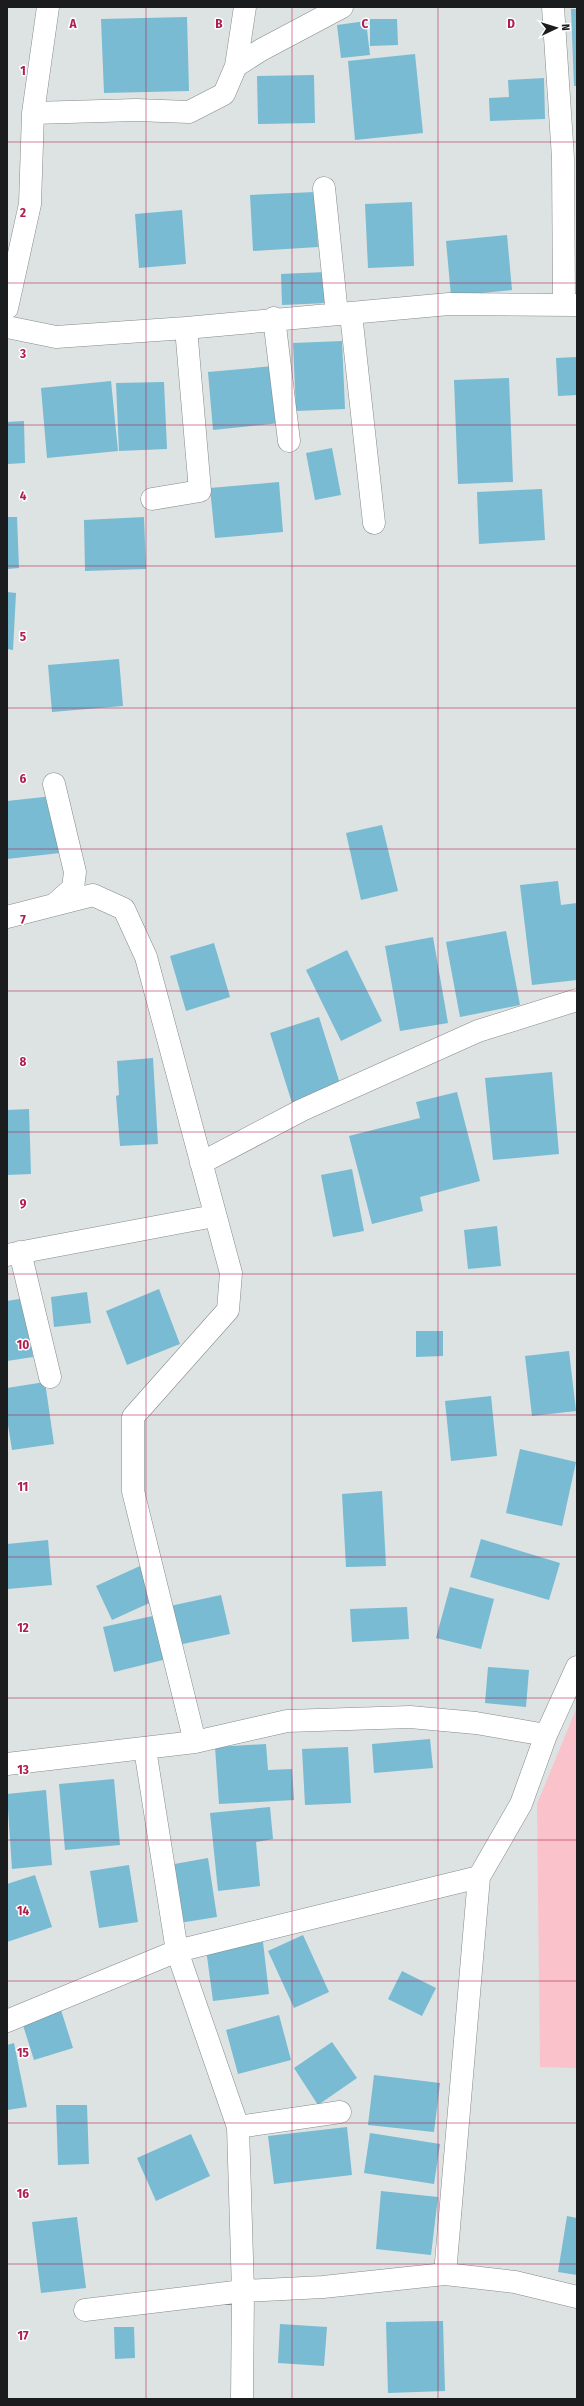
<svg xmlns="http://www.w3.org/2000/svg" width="584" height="2406" viewBox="0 0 584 2406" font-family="'Fira Sans Condensed',sans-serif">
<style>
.green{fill:#fac2ca}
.building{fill:#78bbd2}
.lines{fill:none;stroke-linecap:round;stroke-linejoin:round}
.minor-casing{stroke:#868a8b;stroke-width:23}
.minor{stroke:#fff;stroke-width:22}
.grid{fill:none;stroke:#af1e4e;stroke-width:1;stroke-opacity:0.55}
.grid-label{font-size:13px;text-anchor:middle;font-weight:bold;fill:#af1e4e;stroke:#fff;stroke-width:3;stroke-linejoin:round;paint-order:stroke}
</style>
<rect width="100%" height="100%" fill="#dde2e3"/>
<!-- green -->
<path class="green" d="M577,1707V2068L540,2067L537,1804Z"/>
<!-- building -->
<path class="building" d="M571,9H577V86H574Z
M187,17L189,91L104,93L101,19Z
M370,19H397L398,45L370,46Z
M366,21L370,55L341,58L337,25Z
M415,54L423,133L355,140L348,61Z
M314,75L315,123L258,124L257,76Z
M544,78L545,119L490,121L489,98L509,97L508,80Z
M315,192L318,247L253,251L250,195Z
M412,202L414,266L368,268L365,204Z
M182,210L186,264L139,268L135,214Z
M507,235L512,290L451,296L446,241Z
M326,272L327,303L282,305L281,274Z
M342,341L345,409L296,411L293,343Z
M577,357V395L558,396L556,358Z
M274,366L280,423L213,430L208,372Z
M509,378L513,482L458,484L454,380Z
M111,381L118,451L47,458L41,388Z
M164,382L167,449L119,451L116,383Z
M24,421L25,463L7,464V422Z
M332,448L341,495L315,500L306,453Z
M279,482L283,532L215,538L210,488Z
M542,489L545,540L479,544L477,492Z
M7,517H17L19,568L7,569Z
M144,517L146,569L85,571L84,520Z
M7,592L16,593L13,650L7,649Z
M119,659L123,706L52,712L48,665Z
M53,796L60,853L7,859V801Z
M382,825L398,891L361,900L346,833Z
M558,881L561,905L577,903V980L532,985L520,885Z
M506,931L520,1005L460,1017L446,942Z
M433,937L448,1023L400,1031L385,946Z
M214,943L230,997L186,1011L170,956Z
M347,950L382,1021L341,1041L306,970Z
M319,1017L342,1090L293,1106L270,1033Z
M153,1058L158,1144L120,1146L116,1096L119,1095L117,1061Z
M552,1072L559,1154L493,1160L485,1078Z
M457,1092L480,1181L420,1197L423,1211L372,1224L349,1136L420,1118L416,1102Z
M29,1109L31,1174L7,1175V1110Z
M352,1169L364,1231L333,1237L321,1175Z
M497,1226L501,1266L468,1269L464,1230Z
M159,1289L180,1344L127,1365L106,1311Z
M87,1292L91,1323L54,1327L51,1297Z
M25,1298L33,1357L7,1361V1301Z
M416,1331H443V1356L416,1357Z
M569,1351L576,1411L532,1416L525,1356Z
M45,1382L54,1444L12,1450L7,1419V1388Z
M491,1396L497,1456L451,1461L445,1401Z
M520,1449L576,1462L562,1526L506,1513Z
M382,1491L386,1566L346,1567L342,1494Z
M481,1539L560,1563L549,1600L470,1577Z
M48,1540L52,1585L8,1589L7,1544Z
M140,1566L156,1600L112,1620L96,1586Z
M450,1587L494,1599L481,1649L436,1638Z
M221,1595L230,1634L178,1645L170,1606Z
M407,1607L409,1639L352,1642L350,1609Z
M157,1615L167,1659L114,1672L103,1627Z
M488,1667L529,1670L526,1707L485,1703Z
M430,1739L433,1768L374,1773L372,1744Z
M266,1744L268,1770L292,1769L294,1800L219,1804L215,1747Z
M348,1747L351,1803L305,1805L302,1749Z
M114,1779L120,1845L65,1850L59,1784Z
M46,1790L52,1865L12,1869L7,1794Z
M270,1807L273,1839L256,1842L260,1886L218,1891L210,1813Z
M208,1858L217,1917L179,1923L169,1865Z
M129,1865L138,1922L99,1928L90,1871Z
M35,1875L52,1927L7,1942V1884Z
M303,1935L329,1992L294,2008L268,1951Z
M263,1942L269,1994L213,2001L206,1949Z
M402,1971L436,1988L422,2016L388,1999Z
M61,2010L73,2048L34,2060L22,2022Z
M279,2015L291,2060L238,2074L226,2030Z
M332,2042L357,2078L318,2105L294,2068Z
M14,2043L27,2107L7,2110V2045Z
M374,2075L440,2083L434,2132L368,2125Z
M56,2105H87L89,2164L58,2165Z
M347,2127L352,2175L274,2184L268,2136Z
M370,2133L440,2144L434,2184L364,2173Z
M191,2134L210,2176L156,2201L137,2158Z
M381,2191L438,2197L431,2255L376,2249Z
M567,2216L577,2218V2275L558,2272Z
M77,2217L86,2288L41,2293L32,2222Z
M443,2321L445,2391L388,2393L386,2322Z
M280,2324L327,2327L324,2366L278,2363Z
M114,2327H134L135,2358L115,2359Z"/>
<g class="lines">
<defs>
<path id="minor" d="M553,7L563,158L564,305
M236,66L261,50L342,7
M33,113L136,110L189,112L224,94L236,66L245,7
M324,188L337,314
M7,308L30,204L33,113L48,7
M351,314L374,523
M274,318L289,441
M7,327L56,337L186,328L449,304L577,305
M152,499L200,491L186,328
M54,784L75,872L73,888L54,905
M7,917L93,895L124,909L146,957L231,1273L228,1310L133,1417V1491L195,1742
M201,1163L302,1110L478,1031L577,1000
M20,1252L50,1377
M7,1255L214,1216
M145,1749L177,1951L238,2127L243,2291L242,2399
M7,1764L195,1742L287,1721L410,1717L476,1723L546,1735
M7,2021L177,1951L479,1877L521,1804L546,1735L577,1667
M238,2127L340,2112
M445,2274L479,1877
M85,2310L243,2291L323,2287L445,2274L515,2282L577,2297"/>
</defs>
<!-- minor casing -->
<use href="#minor" class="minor-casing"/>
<!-- minor -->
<use href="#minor" class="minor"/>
</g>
<!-- grid -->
<path class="grid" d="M146,7V2399M292,7V2399M438,7V2399M7,142H577M7,283H577M7,425H577M7,566H577M7,708H577M7,849H577M7,991H577M7,1132H577M7,1274H577M7,1415H577M7,1557H577M7,1698H577M7,1840H577M7,1981H577M7,2123H577M7,2264H577"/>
<g class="grid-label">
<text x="73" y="28">A</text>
<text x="219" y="28">B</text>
<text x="365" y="28">C</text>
<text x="511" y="28">D</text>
<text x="23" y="75">1</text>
<text x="23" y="217">2</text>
<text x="23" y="358">3</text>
<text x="23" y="500">4</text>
<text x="23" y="641">5</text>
<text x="23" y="783">6</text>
<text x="23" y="924">7</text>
<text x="23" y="1066">8</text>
<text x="23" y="1208">9</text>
<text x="23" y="1349">10</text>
<text x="23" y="1491">11</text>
<text x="23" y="1632">12</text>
<text x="23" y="1774">13</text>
<text x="23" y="1915">14</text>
<text x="23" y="2057">15</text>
<text x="23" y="2198">16</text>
<text x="23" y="2340">17</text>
</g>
<!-- border -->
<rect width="584" height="2406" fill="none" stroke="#1b1c1d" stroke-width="16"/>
<!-- north arrow -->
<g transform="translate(556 28) rotate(86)" stroke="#ffffff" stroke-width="3" paint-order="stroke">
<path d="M0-3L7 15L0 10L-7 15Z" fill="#1b1c1d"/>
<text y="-6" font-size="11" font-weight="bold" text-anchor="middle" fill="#1b1c1d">N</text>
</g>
</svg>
